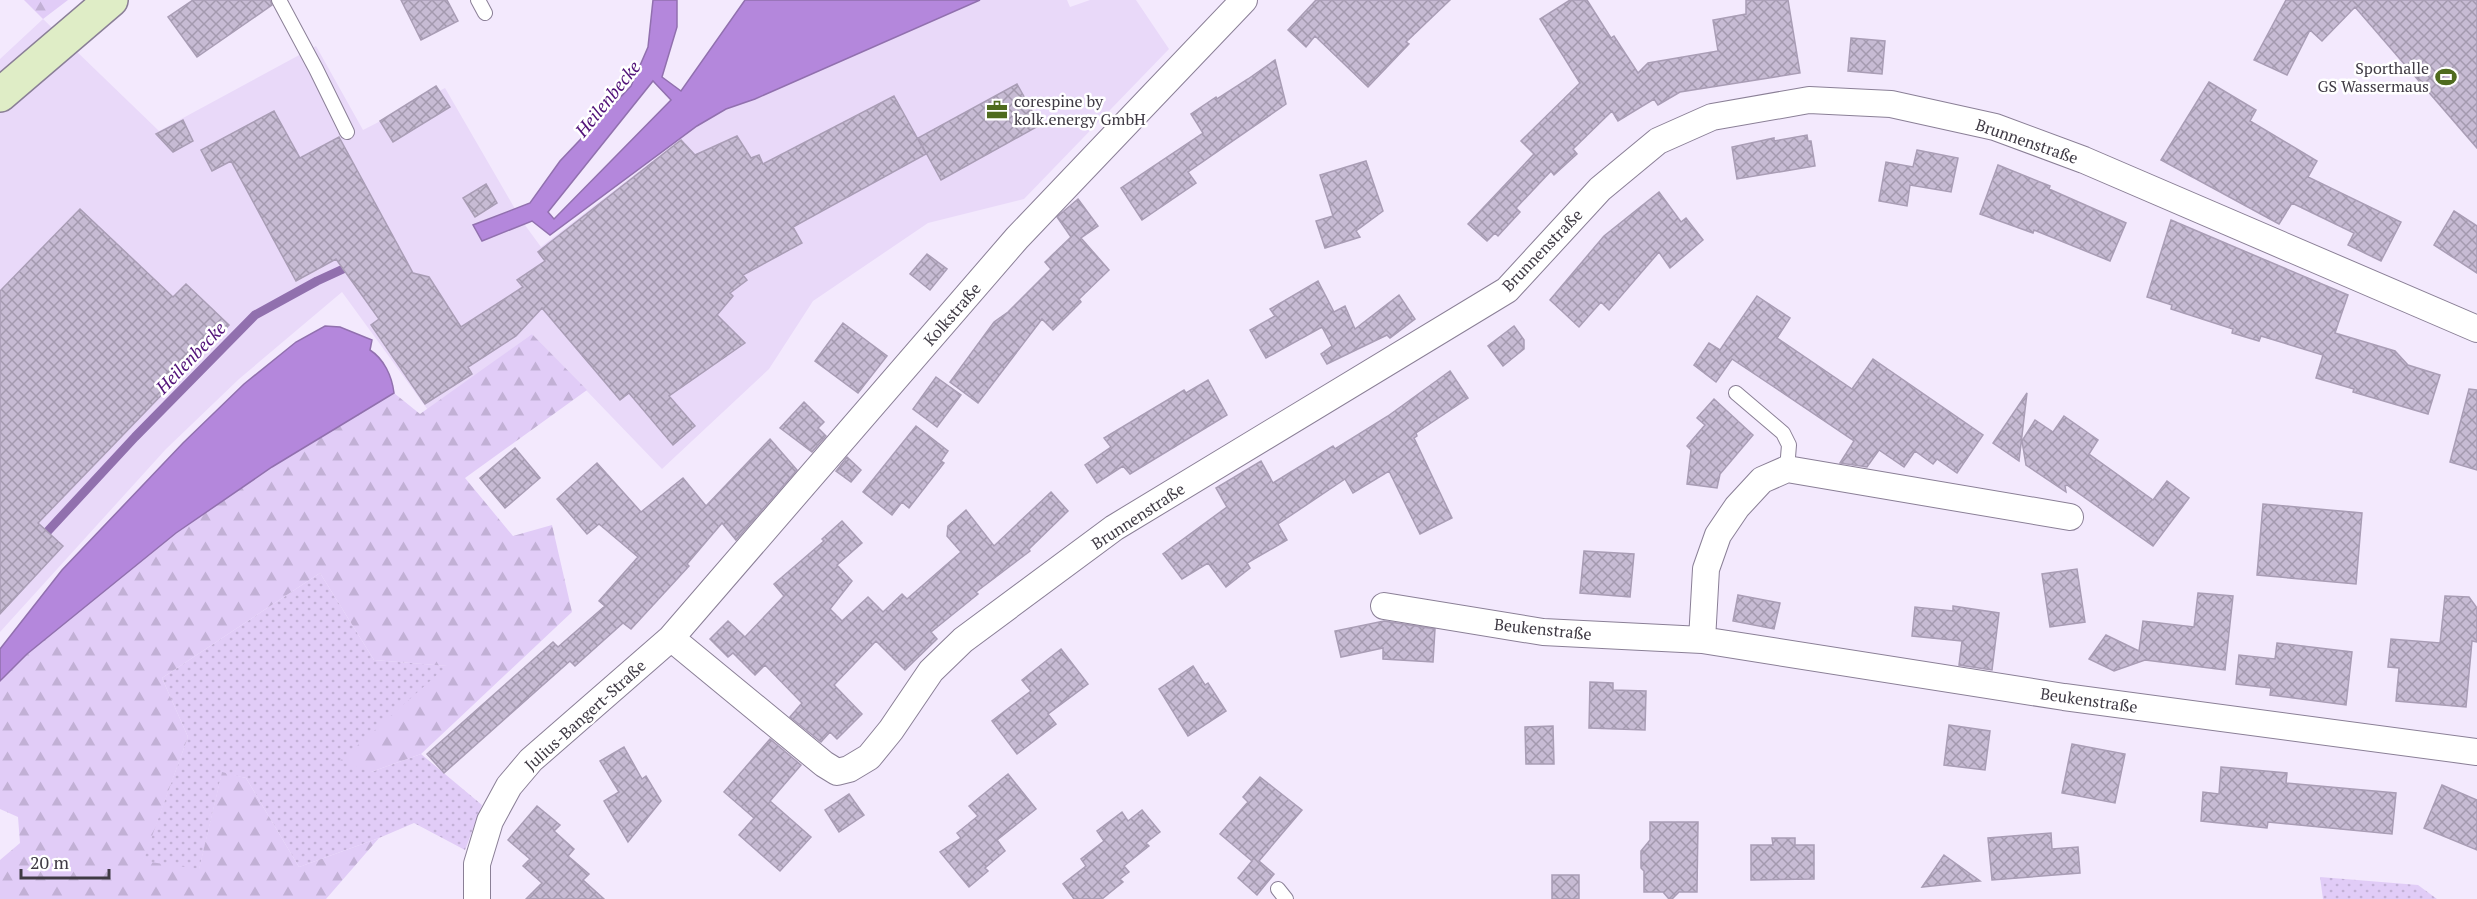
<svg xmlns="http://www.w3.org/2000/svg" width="2477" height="899" viewBox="0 0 2477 899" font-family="'PT Serif',serif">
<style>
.built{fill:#e9d9f9}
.grass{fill:url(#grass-dots)}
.forest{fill:url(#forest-firs)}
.water{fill:#b487dc;stroke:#9170ae;stroke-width:1.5;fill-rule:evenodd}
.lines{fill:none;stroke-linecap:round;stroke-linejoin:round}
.stream{stroke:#9170ae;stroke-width:9}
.building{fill:url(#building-cross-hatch);stroke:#a99db5;stroke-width:1.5}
.lane-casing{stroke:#8a7f96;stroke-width:16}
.street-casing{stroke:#8a7f96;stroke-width:28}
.secondary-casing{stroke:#8a7f96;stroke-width:36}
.lane{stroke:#fff;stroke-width:14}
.street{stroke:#fff;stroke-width:26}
.secondary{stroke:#dfedc6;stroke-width:33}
.labels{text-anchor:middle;stroke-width:5;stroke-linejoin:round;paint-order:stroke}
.poi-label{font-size:16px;fill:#3f3a44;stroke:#fff;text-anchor:end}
.street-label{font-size:16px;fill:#3f3a44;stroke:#fff}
.water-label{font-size:18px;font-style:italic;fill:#511278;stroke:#fff}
</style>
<defs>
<pattern id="grass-dots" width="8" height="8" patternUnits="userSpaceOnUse" patternTransform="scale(1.5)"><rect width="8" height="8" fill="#e1ccf7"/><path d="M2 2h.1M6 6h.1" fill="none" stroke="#c2b0d5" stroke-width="1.8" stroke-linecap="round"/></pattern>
<pattern id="forest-firs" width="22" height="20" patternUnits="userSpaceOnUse" patternTransform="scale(1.5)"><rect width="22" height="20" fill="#e1ccf7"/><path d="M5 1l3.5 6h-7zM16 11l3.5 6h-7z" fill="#c2b0d5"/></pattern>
<pattern id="building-cross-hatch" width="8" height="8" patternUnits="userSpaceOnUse" patternTransform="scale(1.5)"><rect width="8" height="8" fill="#c7bbd4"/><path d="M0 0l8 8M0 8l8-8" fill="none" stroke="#a399ae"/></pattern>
</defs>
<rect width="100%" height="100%" fill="#f3e9fd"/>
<!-- built -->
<path class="built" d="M980,0H1067L1070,7L1090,0H1136L1169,49L1024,199L928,223L813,301L769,369L662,469L532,334L428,410L342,292L239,379L166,449L0,632V59L43,19L159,131L316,46L363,130L445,88L522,221L541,247L697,126L726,109L755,99Z"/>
<!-- grass -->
<path class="grass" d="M320,573L374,660L448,666L371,772L421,754L482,805L465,850L414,823L379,838L299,867L246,778L222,773L199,870L142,862L188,737L162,678Z
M2320,877L2418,885L2437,899H2323Z"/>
<!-- forest -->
<path class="forest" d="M24,0H68L43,19Z
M532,334L587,390L465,478L513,536L552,525L572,612L421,754L371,772L340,761L447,666L374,660L320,573L162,678L188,737L143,861L199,869L222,772L246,778L299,867L379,838L326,899H0V860L20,843L18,817L0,809V681L27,654L176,533L272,467L394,393L420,414Z"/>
<!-- water -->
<path class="water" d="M653,0H677V27L662,77L681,91L745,0H980L755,99L726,109L697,126L550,235L532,221L482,241L473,225L530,203L560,161L631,86L648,47ZM653,81L671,100L554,219L548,212Z
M325,326L340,327L372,340L370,350C384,359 392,376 394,393L272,467L176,533L27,654L0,681V649L62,570L183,443L244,384L296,342Z"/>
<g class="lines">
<!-- stream -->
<path class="stream" d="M47,532L135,437L255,315L317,281L354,264"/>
</g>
<!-- building -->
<path class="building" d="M193,0H270L272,5L197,57L168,17Z
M401,0H447L458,21L421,40Z
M1316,0H1450L1406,42L1409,44L1368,87L1315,36L1306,47L1288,30Z
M1570,0H1587L1611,38L1614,36L1638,73L1648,63L1718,51L1713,20L1746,14V0H1788L1800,73L1680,92L1658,105L1654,99L1618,121L1612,111L1573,149L1577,154L1554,175L1551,171L1516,208L1520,212L1498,236L1495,233L1487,241L1468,224L1534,154L1521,141L1580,83L1540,19Z
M2286,0H2477V148L2355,7L2322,41L2310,30L2287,75L2254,60Z
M1851,38L1885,41L1882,74L1848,71Z
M1275,60L1286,104L1188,172L1196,183L1142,220L1121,188L1203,133L1191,114L1216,97L1217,99L1248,79Z
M2209,82L2256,110L2250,121L2317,161L2308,177L2401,222L2381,261L2348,245L2354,233L2292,203L2279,224L2161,160Z
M1017,84L1040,125L941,180L918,138Z
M436,86L450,107L393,142L380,121Z
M894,96L926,154L793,227L802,243L743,275L747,280L730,293L733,296L717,315L745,343L669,396L695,426L673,445L629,393L620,400L542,308L516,336L468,367L472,374L425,404L371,325L379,319L336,259L296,281L231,161L212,171L201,150L274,111L300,158L339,137L413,273L429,277L461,327L523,287L517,280L545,261L538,252L681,140L695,155L737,136L751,158L759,155L763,164Z
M183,120L193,141L173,152L156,134Z
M1807,135L1808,141H1811L1815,166L1737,179L1732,147L1774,138V141Z
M1917,150L1958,158L1951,192L1910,185L1907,206L1879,201L1886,162L1913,167Z
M1366,161L1383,211L1356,231L1360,237L1325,248L1316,221L1333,216L1320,175Z
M1998,165L2050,186L2049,189L2126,223L2110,261L2034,230L2033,233L1980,214Z
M486,184L497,203L475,217L463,198Z
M1659,192L1681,222L1686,218L1703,240L1670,268L1659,252L1609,310L1601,302L1579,327L1550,300L1604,236Z
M1078,199L1098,226L1081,238L1109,270L1079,299L1081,302L1053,330L1042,319L978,403L950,382L994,322L1008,312L1051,269L1045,262L1071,237L1057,217Z
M80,209L173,297L186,284L229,325L38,523L63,546L0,614V291Z
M2454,211L2477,226V273L2434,245Z
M2171,220L2348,295L2335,333L2395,351L2408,365L2440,375L2428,414L2353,392L2354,389L2316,378L2323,355L2261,336L2259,341L2232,333L2233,329L2171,309L2172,305L2147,297Z
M927,254L947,269L930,290L910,274Z
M1318,281L1334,312L1345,306L1355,329L1399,295L1415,319L1390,338L1387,335L1327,364L1321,354L1332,346L1322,327L1266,358L1250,330L1275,316L1270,309Z
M1757,296L1790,318L1777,338L1852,389L1873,359L1983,435L1957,473L1937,459L1933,464L1915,451L1904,467L1879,450L1867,467L1840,463L1854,441L1777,389L1732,359L1716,382L1694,365L1709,343L1720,350Z
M843,323L887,356L858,393L815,361Z
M1514,326L1524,340V349L1503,366L1488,346Z
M1450,371L1468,398L1416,433L1417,436L1414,438L1452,518L1420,534L1389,471L1353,493L1345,479L1278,524L1287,540L1247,563L1250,568L1226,587L1208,563L1182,579L1163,554L1227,507L1216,488L1261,461L1273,483L1333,446L1335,449L1388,416Z
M936,377L961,395L937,427L913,409Z
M1208,380L1227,415L1130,474L1123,466L1097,483L1085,465L1111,447L1104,438L1184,390L1186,393Z
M2469,389L2477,390V470L2450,462Z
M2027,393L2019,461L1993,443Z
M1714,399L1753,435L1720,474L1717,488L1687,484L1691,450L1687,446L1705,425L1697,418Z
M804,402L824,422L818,428L826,436L812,452L780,428Z
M2064,416L2098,440L2089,454L2153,500L2167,481L2189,498L2153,546L2067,485L2065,486L2066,492L2026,465L2022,441L2035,420L2053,432Z
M916,426L948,451L941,461L944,463L909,508L902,502L892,515L863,492Z
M770,439L797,470L736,540L722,523L687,564L689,566L631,629L623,623L575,666L570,661L444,773L427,754L553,642L558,647L605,606L599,601L638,557L599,524L587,534L557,499L597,463L641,512L683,478L706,506Z
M515,448L540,478L505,508L480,478Z
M847,457L861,470L851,482L836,471Z
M1051,492L1068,511L1029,549L1030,551L976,592L978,594L931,632L937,639L905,670L876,641L834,685L862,714L837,739L830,732L821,742L790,717L802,703L765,665L755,675L733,653L728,657L710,639L728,621L745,637L784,596L774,584L824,541L822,539L842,521L862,543L837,565L852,581L830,609L842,621L868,597L883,612L902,594L907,599L961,552L947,536L948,526L966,510L994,546Z
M2263,504L2362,513L2356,584L2257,575Z
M1584,551L1634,554L1630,597L1580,593Z
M2077,569L2085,622L2050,627L2042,574Z
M2198,593L2233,596L2225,670L2145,660L2114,671L2089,659L2106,635L2139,651L2143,621L2194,627Z
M1738,595L1780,603L1774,629L1733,621Z
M2445,596L2469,597L2477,608V642L2472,641L2466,707L2396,701L2399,668L2388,667L2391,639L2440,643Z
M1953,606L1999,613L1992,670L1959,665L1962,641L1912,636L1915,607L1953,611Z
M1384,621L1435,629L1433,662L1383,659V648L1341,657L1335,631Z
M2277,643L2352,652L2346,705L2270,695L2271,688L2236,684L2239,655L2275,659Z
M1061,649L1088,684L1048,714L1056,724L1017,754L992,721L1031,691L1022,680Z
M1193,666L1205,685L1208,683L1226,711L1188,736L1159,689Z
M1590,682L1613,683V690L1646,691L1645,730L1589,728Z
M1949,725L1990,731L1985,770L1944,765Z
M1553,726L1554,764H1526L1525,727Z
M770,739L801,765L770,801L811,837L780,871L739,835L754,818L724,792Z
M2072,744L2125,754L2115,803L2062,793Z
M624,747L642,779L646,776L661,801L628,842L604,801L619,792L600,761Z
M2221,767L2287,773L2286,783L2396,793L2392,834L2268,822L2267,828L2201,821L2203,792L2219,794Z
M1008,774L1036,809L997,840L1005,851L985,868L988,871L969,887L940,852L961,838L957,833L978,816L969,806Z
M1260,777L1302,810L1259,861L1274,874L1257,895L1238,878L1252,861L1220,834L1248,802L1243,797Z
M2442,785L2477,800V850L2424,828Z
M849,794L864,815L839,832L825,810Z
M537,806L560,825L554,831L574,849L568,856L589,874L583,880L604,899H526L542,883L523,866L530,859L508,840Z
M1142,810L1160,832L1146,843L1149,846L1124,866L1129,872L1120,879L1123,882L1102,899H1074L1063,884L1086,866L1081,859L1104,841L1097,831L1122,812L1128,821Z
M1650,822H1698L1697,892H1679L1672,899H1669L1663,892H1644V871L1641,868V851L1650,840Z
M2051,833L2052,849L2078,847L2080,873L1992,880L1988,838Z
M1772,838H1795V845H1814V879L1751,880V845H1773Z
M1944,855L1980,881L1922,887Z
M1552,875H1579V899H1552Z"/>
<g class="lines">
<defs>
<path id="lane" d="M279,0L316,69L347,132
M478,0L485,13
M1736,393L1783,433L1789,445L1787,469
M1278,889L1286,899"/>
<path id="street" d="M1384,606L1543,632L1702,640L2064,697L2477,752
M671,638L824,764L837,772L849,769L869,757L891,730L931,671L963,640L1114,528L1507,290L1600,189L1658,141L1712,117L1809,100L1891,104L1995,127L2084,160L2477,329
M1702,640L1706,569L1718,535L1737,507L1762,480L1787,469L2070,517
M477,899V864L490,821L509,786L531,760L671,638L1017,238L1244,0"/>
<path id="secondary" d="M0,95L111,0"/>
</defs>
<!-- lane casing -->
<use href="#lane" class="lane-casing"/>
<!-- street casing -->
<use href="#street" class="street-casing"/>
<!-- secondary casing -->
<use href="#secondary" class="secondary-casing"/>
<!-- lane -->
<use href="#lane" class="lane"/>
<!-- street -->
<use href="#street" class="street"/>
<!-- secondary -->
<use href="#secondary" class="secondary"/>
</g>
<!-- icons -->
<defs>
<symbol id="stadium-bare" viewBox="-9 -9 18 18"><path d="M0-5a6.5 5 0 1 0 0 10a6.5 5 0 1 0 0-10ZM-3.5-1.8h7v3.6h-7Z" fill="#4f6b1e" stroke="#fff" stroke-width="2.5" paint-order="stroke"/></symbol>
<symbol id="office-bare" viewBox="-9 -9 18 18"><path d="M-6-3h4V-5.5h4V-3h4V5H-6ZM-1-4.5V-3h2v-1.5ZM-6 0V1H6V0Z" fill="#4f6b1e" stroke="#fff" stroke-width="2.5" paint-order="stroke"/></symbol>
</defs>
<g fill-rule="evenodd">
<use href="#stadium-bare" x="2431" y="62" width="30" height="30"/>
<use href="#office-bare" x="982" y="95" width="30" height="30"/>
</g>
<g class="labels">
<!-- poi labels -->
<g class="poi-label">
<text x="2429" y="74">Sporthalle<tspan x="2429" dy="18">GS Wassermaus</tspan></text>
<text x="1014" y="107" text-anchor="start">corespine by<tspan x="1014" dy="18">kolk.energy GmbH</tspan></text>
</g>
<!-- street labels -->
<g class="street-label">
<text transform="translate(2027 141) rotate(19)" y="6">Brunnenstraße</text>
<text transform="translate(1542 250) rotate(-46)" y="6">Brunnenstraße</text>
<text transform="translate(952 314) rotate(-49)" y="6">Kolkstraße</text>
<text transform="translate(1138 516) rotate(-33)" y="6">Brunnenstraße</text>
<text transform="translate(1543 629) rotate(6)" y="6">Beukenstraße</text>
<text transform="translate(2089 700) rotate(8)" y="6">Beukenstraße</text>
<text transform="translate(585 715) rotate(-42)" y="6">Julius-Bangert-Straße</text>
</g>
<!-- water labels -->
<g class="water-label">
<text transform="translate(608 99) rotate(-51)" y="6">Heilenbecke</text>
<text transform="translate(191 358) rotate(-46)" y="6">Heilenbecke</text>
</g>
</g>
<!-- scale -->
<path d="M21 869v9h88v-9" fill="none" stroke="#3f3a44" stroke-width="3"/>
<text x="30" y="869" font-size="18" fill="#3f3a44" stroke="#ffffff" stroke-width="4.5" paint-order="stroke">20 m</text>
</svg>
